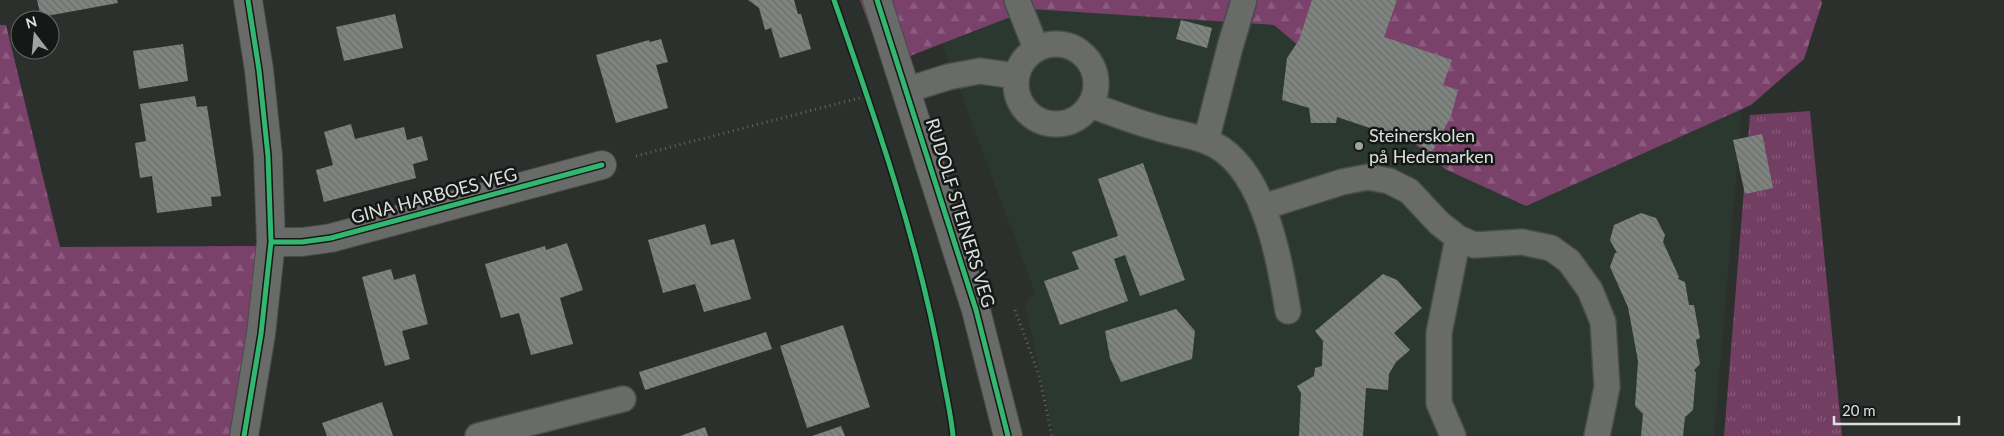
<svg xmlns="http://www.w3.org/2000/svg" width="2004" height="436" viewBox="0 0 2004 436" font-family="Lato,sans-serif">
<style>
.built{fill:#2b382f}
.grass{fill:url(#grass-tufts)}
.forest{fill:url(#forest-firs)}
.building{fill:url(#building-back-hatch)}
.lines{fill:none;stroke-linecap:round;stroke-linejoin:round}
.lane-casing{stroke:#494c4a;stroke-width:28}
.street-casing{stroke:#494c4a;stroke-width:30}
.secondary-casing{stroke:#494c4a;stroke-width:30}
.path{stroke:#636664;stroke-width:3;stroke-dasharray:1 4;stroke-linecap:butt}
.lane{stroke:#686b68;stroke-width:25}
.street{stroke:#686b68;stroke-width:28}
.secondary{stroke:#686b68;stroke-width:28}
.cycleway-casing{stroke:#151816;stroke-width:8}
.cycleway{stroke:#33b770;stroke-width:5}
.poi-dot{fill:#9ea39f;stroke:#151816;stroke-width:2}
.labels{text-anchor:middle;stroke-width:5;stroke-linejoin:round;paint-order:stroke}
.poi-label{font-size:18px;fill:#dce1dd;stroke:#151816;text-anchor:start}
.street-label{font-size:18px;fill:#dce1dd;stroke:#151816}
</style>
<defs>
<pattern id="grass-tufts" width="24" height="20" patternUnits="userSpaceOnUse" patternTransform="scale(1.25)"><rect width="24" height="20" fill="#723f63"/><path d="M3 7l-1-3M5 7V3M7 7l1-3M15 17l-1-3M17 17v-4M19 17l1-3" fill="none" stroke="#865a79"/></pattern>
<pattern id="forest-firs" width="22" height="20" patternUnits="userSpaceOnUse" patternTransform="scale(1.25)"><rect width="22" height="20" fill="#7a416a"/><path d="M5 1l3.5 6h-7zM16 11l3.5 6h-7z" fill="#8c5c7f"/></pattern>
<pattern id="building-back-hatch" width="6" height="6" patternUnits="userSpaceOnUse" patternTransform="scale(1.25)"><rect width="6" height="6" fill="#808481"/><path d="M-1 5l2 2M0 0l6 6M5-1l2 2" fill="none" stroke="#6a6e6b"/></pattern>
</defs>
<rect width="100%" height="100%" fill="#2c302d"/>
<!-- built -->
<path class="built" d="M926,0H1751L1714,436H1054L1025,305L1035,292Z"/>
<!-- grass -->
<path class="grass" d="M1810,111L1842,436H1724L1750,115Z"/>
<!-- forest -->
<path class="forest" d="M860,0H1821L1822,3L1804,59L1751,105L1526,206L1445,169L1274,25L1031,9L884,66Z
M0,25H6L60,247L266,246L229,436H0Z"/>
<!-- building -->
<path class="building" d="M37,0H117L118,3L41,17Z
M748,0H794L798,14H801L811,49L780,58L771,28L765,30L759,8Z
M1312,0H1397L1384,37L1452,60L1443,85L1458,90L1451,116L1432,152L1418,144L1337,117L1336,123H1311L1309,108L1282,100L1287,58L1299,40Z
M395,14L403,48L344,61L336,27Z
M1181,20L1212,28L1207,48L1176,39Z
M661,39L668,62L656,65L668,108L616,123L596,55L649,40L650,42Z
M183,44L188,81L139,89L133,51Z
M195,96L197,107L207,106L221,196L211,197L212,206L157,213L152,176L140,178L135,143L146,141L140,104Z
M351,124L355,139L404,127L407,140L422,136L428,160L413,164L416,178L324,202L316,170L333,165L324,132Z
M1762,134L1773,188L1745,194L1733,140Z
M1143,163L1185,280L1140,296L1125,255L1114,259L1128,301L1060,325L1044,281L1079,269L1072,252L1118,236L1098,179Z
M1641,213L1656,218L1665,235L1663,242L1679,277L1678,279L1685,282L1689,305H1694L1700,338L1696,340L1700,364L1694,370L1696,373L1693,410L1685,417L1683,436H1641L1643,414L1635,406L1638,361L1628,307L1610,267L1615,253H1617L1610,240L1614,225Z
M705,224L711,245L734,239L751,299L704,312L695,284L663,293L648,240Z
M567,243L583,290L560,298L573,344L531,355L519,313L501,318L485,264L545,246L546,250Z
M391,269L394,280L415,274L428,324L402,331L410,359L385,366L362,277Z
M1383,274L1397,280L1422,308L1394,333L1410,350L1396,362L1389,374L1388,390L1366,388L1363,436H1299L1301,393L1297,386L1314,376L1315,368L1322,366L1323,341L1315,331Z
M1176,309L1195,331L1192,359L1121,382L1110,358L1105,331Z
M843,325L870,407L807,428L780,346Z
M766,332L772,349L645,390L639,372Z
M382,402L393,436H327L322,423Z
M841,426L845,436H812Z
M705,427L708,436H680Z"/>
<g class="lines">
<defs>
<path id="lane" d="M1017,0L1036,48
M1016 84a40 40 0 1 1 80 0a40 40 0 1 1-80 0Z
M907,90L948,77L980,71L1016,76
M1090,105C1113,113 1135,122 1158,128C1174,133 1191,135 1206,141C1264,162 1279,259 1288,311
M1206,141L1230,47L1244,0
M1263,207L1342,182L1368,177L1389,181L1409,191L1439,223L1458,238L1474,245L1522,242L1551,248L1569,261L1590,290L1603,322L1607,387L1597,436
M478,436L623,399
M1453,436L1439,403V333L1458,238"/>
<path id="street" d="M271,242H302L331,238L602,165
M244,436L261,334L271,242L268,156L259,70L248,0"/>
<path id="secondary" d="M877,0L976,310L1008,436"/>
</defs>
<!-- lane casing -->
<use href="#lane" class="lane-casing"/>
<!-- street casing -->
<use href="#street" class="street-casing"/>
<!-- secondary casing -->
<use href="#secondary" class="secondary-casing"/>
<!-- path -->
<path class="path" d="M636,156L867,96
M1015,310L1039,375L1052,436"/>
<!-- lane -->
<use href="#lane" class="lane"/>
<!-- street -->
<use href="#street" class="street"/>
<!-- secondary -->
<use href="#secondary" class="secondary"/>
<defs>
<path id="cycleway" d="M834,0C877,123 919,244 942,372C946,393 951,415 953,436
M877,0L976,310L1008,436
M271,242H302L331,238L602,165
M244,436L261,334L271,242L268,156L259,70L248,0"/>
</defs>
<!-- cycleway casing -->
<use href="#cycleway" class="cycleway-casing"/>
<!-- cycleway -->
<use href="#cycleway" class="cycleway"/>
</g>
<!-- markers -->
<circle class="poi-dot" cx="1359" cy="146" r="5"/>
<g class="labels">
<!-- poi labels -->
<g class="poi-label">
<text x="1369" y="142">Steinerskolen<tspan x="1369" dy="21">på Hedemarken</tspan></text>
</g>
<!-- street labels -->
<g class="street-label">
<text transform="translate(434 196) rotate(-15)" y="6">GINA HARBOES VEG</text>
<text transform="translate(960 213) rotate(73)" y="6">RUDOLF STEINERS VEG</text>
</g>
</g>
<!-- north arrow -->
<g transform="translate(35 35) rotate(344)"><circle r="24" fill="#151816" stroke="#656866"/>
<path d="M0-4L9 19L0 12L-9 19Z" fill="#9ea39f"/>
<text y="-8" font-size="14" font-weight="bold" text-anchor="middle" fill="#dce1dd">N</text>
</g>
<!-- scale -->
<path d="M1834 416v8h125v-8" fill="none" stroke="#dce1dd" stroke-width="2.5"/>
<text x="1842" y="416" font-size="15" fill="#dce1dd" stroke="#151816" stroke-width="4" paint-order="stroke">20 m</text>
</svg>
